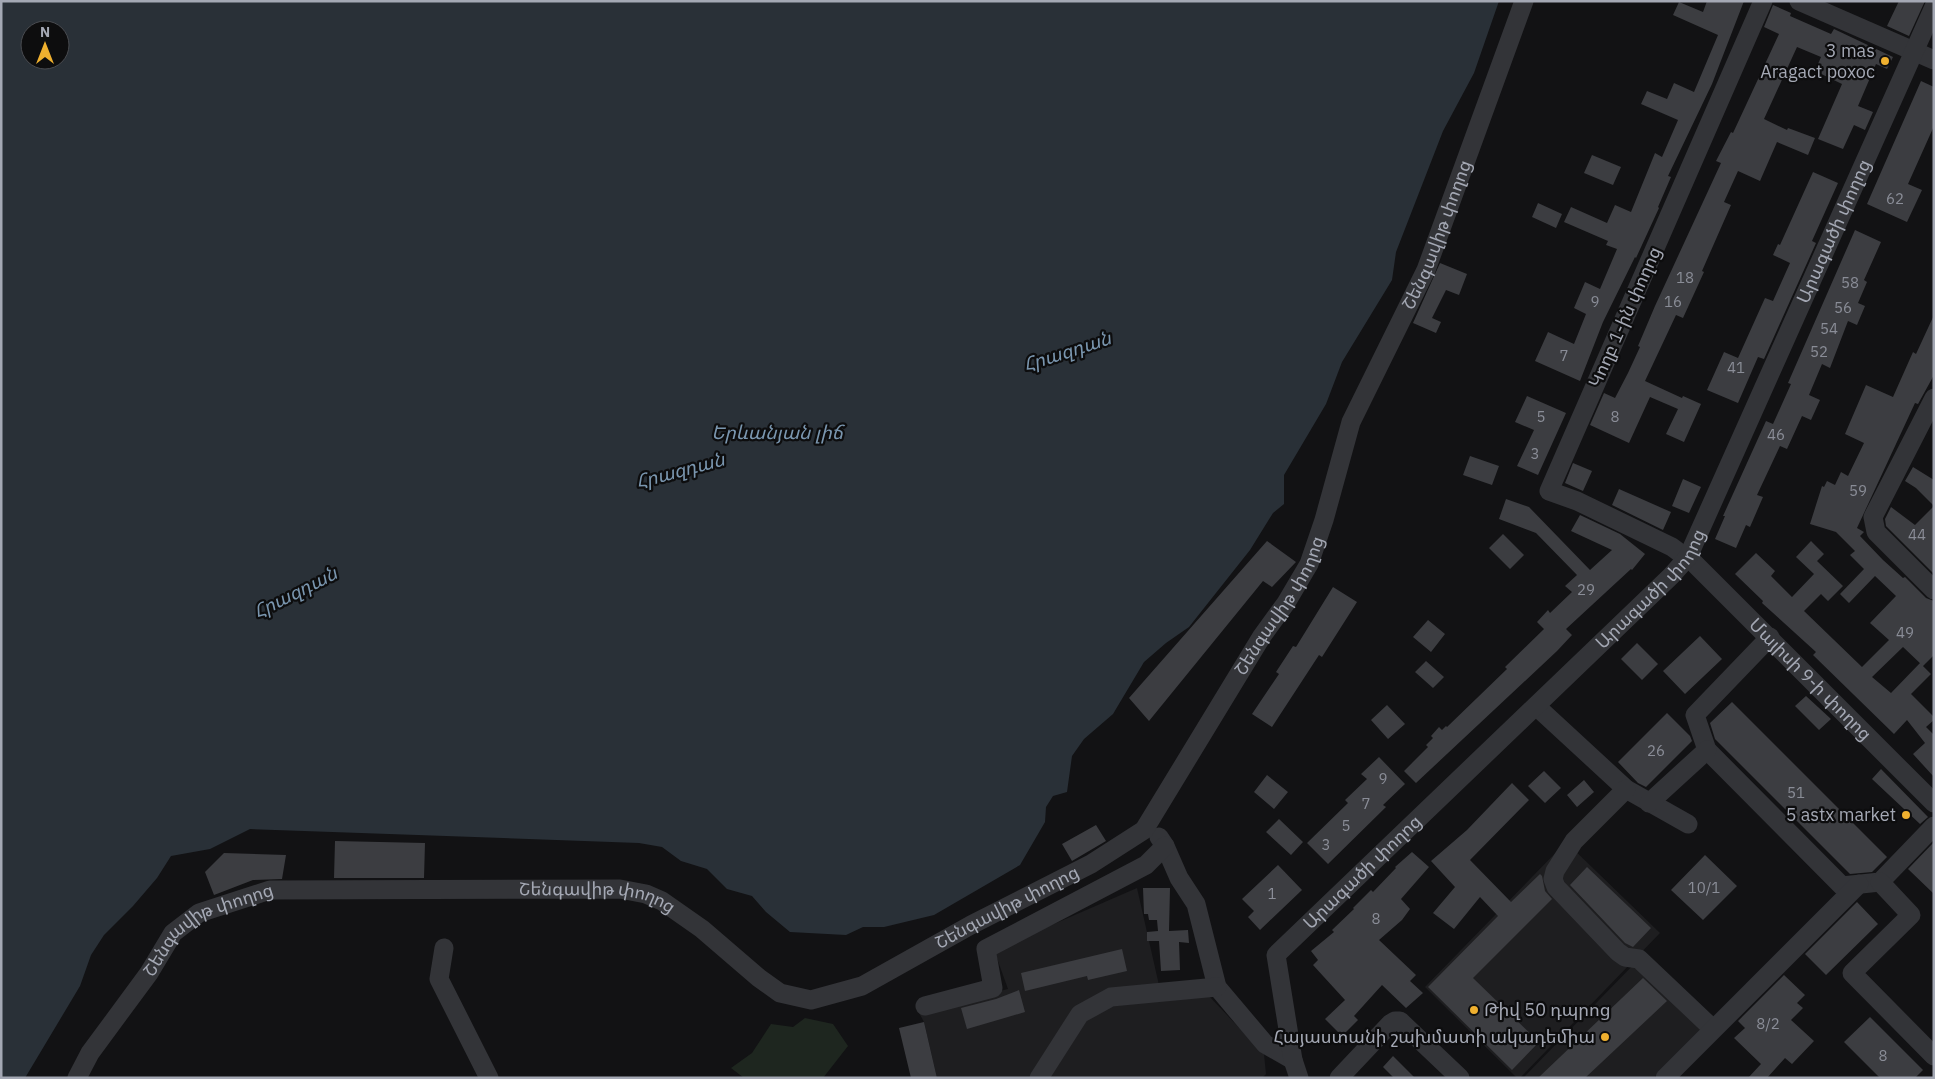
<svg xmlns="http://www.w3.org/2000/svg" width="1935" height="1079" viewBox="0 0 1935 1079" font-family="'IBM Plex Sans','Noto Sans Armenian',sans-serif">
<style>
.built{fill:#1e1e20}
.green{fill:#1e261f}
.water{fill:#293037;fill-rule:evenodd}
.building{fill:#3c3d41}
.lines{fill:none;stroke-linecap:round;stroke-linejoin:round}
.minor{stroke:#333438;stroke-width:19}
.poi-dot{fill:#efb02f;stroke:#0d0d0e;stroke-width:2}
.labels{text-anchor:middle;stroke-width:4.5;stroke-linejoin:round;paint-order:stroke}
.number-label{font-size:15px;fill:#8a8d97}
.poi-label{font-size:18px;fill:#a4a8b4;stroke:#0d0d0e;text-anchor:end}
.street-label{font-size:18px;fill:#a4a8b4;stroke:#0d0d0e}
.water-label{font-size:19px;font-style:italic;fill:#7a96af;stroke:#0d0d0e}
</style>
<rect width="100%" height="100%" fill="#121214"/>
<!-- built -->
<path class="built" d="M1566,842L1660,933L1520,1078H1517L1425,987Z
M1137,888L1161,994L1208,995L1264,1054L1266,1074L1262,1078H937L924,1022L918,1011L1008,989L994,950Z
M1638,960L1705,1026L1654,1078H1523Z"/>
<!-- green -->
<path class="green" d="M805,1018L833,1024L848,1046L823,1078H744L731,1068L752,1053L771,1024L793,1027Z"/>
<!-- water -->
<path class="water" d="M1,1H1499L1474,73L1443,131L1396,252L1392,280L1342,362L1326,404L1284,475V504L1273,513L1250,550L1189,627L1166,643L1144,662L1113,714L1084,739L1072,756L1067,792L1053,796L1046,807L1045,822L1020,865L934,915L884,927H863L846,935L790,932L766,912L752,896L727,889L707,869L681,861L662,847L639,843L250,829L210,849L171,856L157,878L133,906L104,935L91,955L80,986L25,1078H1ZM30,30H60V60H30Z"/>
<!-- building -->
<path class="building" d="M1707,1H1744L1712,84L1668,176L1671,177L1658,207L1659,208L1636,258L1635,257L1603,322L1580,381L1535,361L1548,332L1574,344L1586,314L1574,308L1585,282L1600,289L1617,249L1606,245L1608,241L1564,222L1571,207L1607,223L1615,205L1631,212L1655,153L1662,157L1678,120L1641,104L1647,91L1667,99L1674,83L1694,92L1718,35L1673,15L1679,2L1703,12Z
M1899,1H1925L1909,36L1887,26Z
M1773,5L1791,13L1790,16L1831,34L1834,29L1893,57L1887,69L1876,64L1858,106L1873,112L1865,130L1854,125L1843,149L1818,139L1842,84L1815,71L1821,57L1797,47L1764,119L1787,130L1788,128L1815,138L1808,155L1777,142L1760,181L1738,171L1724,202L1731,205L1702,271L1704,272L1683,318L1676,315L1645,381L1682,398L1683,396L1701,404L1684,442L1666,434L1678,409L1650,397L1629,443L1590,425L1604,393L1615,398L1628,373L1640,347L1638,346L1655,306L1721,163L1716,161L1731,132L1733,133L1779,34L1764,27Z
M1921,81L1934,87V126L1908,184L1922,190L1907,222L1867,204Z
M1592,155L1621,167L1613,185L1584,173Z
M1813,172L1838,183L1812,241L1816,243L1764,359L1758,357L1738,403L1707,390L1724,352L1738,358L1765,298L1773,301L1790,263L1773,255L1778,244L1780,245Z
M1538,203L1562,214L1556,228L1532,217Z
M1855,230L1881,242L1864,280L1867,282L1858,303L1865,306L1857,325L1848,321L1830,368L1822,364L1809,395L1820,400L1811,420L1802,416L1787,449L1780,446L1757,495L1763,497L1750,527L1746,525L1736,548L1715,539L1725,516H1723L1766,421L1773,424L1791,384L1788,383Z
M1440,263L1467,274L1459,295L1446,290L1432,318L1441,322L1436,333L1413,323Z
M1934,315V375L1918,404L1915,403L1857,528L1864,532L1860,536L1883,560L1903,578L1905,577L1926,598L1934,601V655L1923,666L1903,647L1872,677L1891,693L1920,663L1931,674L1911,694L1934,717V720L1926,727L1934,735V777L1913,754L1925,743L1907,720L1894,734L1813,655L1816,652L1762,603L1763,601L1735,574L1756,553L1775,571L1771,576L1792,597L1814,574L1796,557L1811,541L1824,554L1817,561L1843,586L1828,601L1821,594L1804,611L1862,667L1889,640L1870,623L1896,596L1875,576L1849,603L1840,594L1864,569L1850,555L1855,551L1836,532L1810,524L1822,486L1824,487L1827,481L1835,485L1841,472L1848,476L1864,443L1845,434L1866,385L1893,397L1913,352L1916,354Z
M1527,396L1566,413L1538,475L1517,466L1534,430L1515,422Z
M1470,456L1499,466L1492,485L1463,475Z
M1573,463L1592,471L1583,491L1565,483Z
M1913,467L1934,480V506L1916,488L1905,481Z
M1683,479L1701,487L1689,513L1672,506Z
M1619,489L1671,512L1663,530L1612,505Z
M1506,499L1529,507L1590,570L1612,550L1571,531L1580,515L1620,534L1645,554L1632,570L1631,569L1566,629L1572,635L1557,651L1416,783L1404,771L1428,747L1426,745L1433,738L1431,736L1439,727L1442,730L1446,726L1447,727L1507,669L1505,667L1544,629L1537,622L1548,610L1550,613L1572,592L1565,586L1577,575L1536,533L1499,519Z
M1934,506V574L1886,526L1885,519L1891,507L1915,525Z
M1503,534L1524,555L1510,569L1489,548Z
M1267,541L1296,562L1272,587L1263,581L1149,721L1129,698Z
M1333,587L1357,602L1322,657L1319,655L1272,727L1252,714L1279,674L1276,672L1293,646L1296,647Z
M1428,620L1445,634L1431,652L1413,637Z
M1700,636L1722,659L1685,694L1663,671Z
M1637,643L1658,664L1642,680L1621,659Z
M1426,661L1444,677L1433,688L1415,672Z
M1806,696L1831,719L1819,730L1795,706Z
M1732,702L1887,857L1872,872L1850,874L1715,739L1710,723Z
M1387,705L1405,724L1388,739L1371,720Z
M1667,713L1690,736L1692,741L1646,787L1638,783L1618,762Z
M1379,757L1405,784L1383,805L1386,807L1328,864L1307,843L1348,803L1345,800L1367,779L1361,774Z
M1881,769L1928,817L1920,824L1872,779Z
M1544,771L1561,788L1545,803L1528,786Z
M1267,775L1288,792L1274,809L1254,792Z
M1584,780L1594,792L1577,807L1567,795Z
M1512,783L1529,800L1470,860L1511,902L1540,874L1542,876L1545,891L1552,899L1473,978L1539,1042L1512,1070L1428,987L1498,916L1480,897L1454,929L1433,913L1455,887L1431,861L1467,830Z
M1279,819L1303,842L1291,855L1266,832Z
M1096,825L1106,841L1072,861L1062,844Z
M335,841L425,843L424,878H334Z
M1934,842V894L1908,869Z
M1412,852L1429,867L1401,899L1410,909L1402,920L1379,940L1416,975L1410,981L1423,993L1406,1008L1382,985L1354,1016L1358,1020L1342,1036L1325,1019L1345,1000L1313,965L1318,960L1311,951L1334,932L1332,930L1354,909L1353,908L1371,890L1373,892L1396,868L1395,867Z
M224,853L286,855L282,879L253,880L214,895L205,872Z
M1705,855L1737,886L1703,920L1671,890Z
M1278,865L1302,890L1260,930L1248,917L1254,911L1242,899Z
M1587,867L1651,928L1633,947L1625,943L1570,885Z
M1143,888H1170L1169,931L1188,930L1189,943L1179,942L1180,970L1161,971L1159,941H1147V932L1158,931L1157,920H1149L1148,914H1144Z
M1857,902L1878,924L1826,975L1805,954Z
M1122,949L1127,971L1088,980L1087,976L1025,991L1021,973Z
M1784,975L1805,995L1797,1003L1803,1008L1791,1020L1814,1041L1792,1064L1785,1058L1767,1078H1748L1761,1064L1734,1038L1745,1028L1738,1021Z
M1643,978L1667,1001L1585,1078H1538Z
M1019,990L1025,1012L967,1029L961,1008L996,999Z
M1870,1017L1923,1070L1915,1078H1880L1844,1042Z
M924,1022L937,1078H911L899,1028Z
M1393,1056L1415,1078H1394L1383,1067Z"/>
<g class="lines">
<!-- minor -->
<g class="minor">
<path id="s1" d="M1763,1L1549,491L1577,501L1672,547L1680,553L1688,557L1934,803"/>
<path d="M1799,1L1934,60"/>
<path d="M1934,398L1873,517L1876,532L1934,590"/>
<path d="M1770,637L1695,715L1707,750L1842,886L1880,882L1934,826"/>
<path d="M1536,706L1626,789L1688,824"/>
<path d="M1626,789L1574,841L1555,871L1553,879L1556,887L1618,952L1625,957L1639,959L1713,1029"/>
<path d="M1649,803L1707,750"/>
<path d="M1159,837L1165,846L1179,878L1196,904L1217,987L1265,1044L1293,1060"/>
<path d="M1880,882L1911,915L1852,973L1934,1056"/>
<path d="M444,948L439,979L489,1078"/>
<path d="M925,1006L993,988L986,949L1146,865L1165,846"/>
<path id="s2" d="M77,1078L90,1053L149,973L173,933L199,913L270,890L620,889L646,894L662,901L702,929L759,978L780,993L811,1000L862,986L971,925L1091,864L1144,830L1262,636L1286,603L1309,564L1324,520L1351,422L1426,270L1524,1"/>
<path d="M1039,1078L1080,1014L1111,997L1217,987"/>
<path id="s3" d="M1299,1078L1293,1060L1276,955L1671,576L1688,557L1934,7"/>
<path d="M1339,1078L1390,1024L1395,1021H1400L1460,1078"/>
<path d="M1665,1078L1859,884"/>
</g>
</g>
<!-- markers -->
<g class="poi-dot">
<circle cx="1885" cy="61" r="5"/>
<circle cx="1906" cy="815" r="5"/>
<circle cx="1474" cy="1010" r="5"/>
<circle cx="1605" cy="1037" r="5"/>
</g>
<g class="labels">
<!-- number labels -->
<g class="number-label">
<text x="1895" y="204">62</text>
<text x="1685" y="283">18</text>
<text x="1850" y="288">58</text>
<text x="1595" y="307">9</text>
<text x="1673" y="307">16</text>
<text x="1843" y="313">56</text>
<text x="1829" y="334">54</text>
<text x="1819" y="357">52</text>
<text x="1564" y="361">7</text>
<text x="1736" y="373">41</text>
<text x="1541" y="422">5</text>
<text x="1615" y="422">8</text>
<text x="1776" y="440">46</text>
<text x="1535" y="459">3</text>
<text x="1858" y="496">59</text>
<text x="1917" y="540">44</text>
<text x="1586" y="595">29</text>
<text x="1905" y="638">49</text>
<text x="1656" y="756">26</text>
<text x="1383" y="784">9</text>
<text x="1796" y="798">51</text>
<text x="1366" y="809">7</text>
<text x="1346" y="831">5</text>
<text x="1326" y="850">3</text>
<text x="1704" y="893">10/1</text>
<text x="1272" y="899">1</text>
<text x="1376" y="924">8</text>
<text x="1768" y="1029">8/2</text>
<text x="1883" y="1061">8</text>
</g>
<!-- poi labels -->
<g class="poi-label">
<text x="1875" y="57">3 mas<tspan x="1875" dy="21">Aragact poxoc</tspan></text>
<text x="1896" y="821">5 astx market</text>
<text x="1484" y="1016" text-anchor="start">Թիվ 50 դպրոց</text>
<text x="1595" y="1043">Հայաստանի շախմատի ակադեմիա</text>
</g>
<!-- street labels -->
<g class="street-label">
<text dy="6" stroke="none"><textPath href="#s3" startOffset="1055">Արագածի փողոց</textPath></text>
<text dy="6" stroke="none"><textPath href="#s2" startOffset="1900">Շենգավիթ փողոց</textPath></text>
<text transform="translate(1625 317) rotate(-66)" y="6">Կողբ 1-ին փողոց</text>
<text dy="6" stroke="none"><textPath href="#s3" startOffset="650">Արագածի փողոց</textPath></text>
<text dy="6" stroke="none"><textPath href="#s2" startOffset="1495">Շենգավիթ փողոց</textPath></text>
<text dy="6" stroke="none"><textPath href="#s1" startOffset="862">Մայիսի 9-ի փողոց</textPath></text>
<text dy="6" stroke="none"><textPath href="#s3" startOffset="245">Արագածի փողոց</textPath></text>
<text dy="6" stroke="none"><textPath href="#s2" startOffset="610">Շենգավիթ փողոց</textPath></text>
<text dy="6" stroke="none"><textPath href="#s2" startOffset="1075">Շենգավիթ փողոց</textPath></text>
<text dy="6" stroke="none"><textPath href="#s2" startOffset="205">Շենգավիթ փողոց</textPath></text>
</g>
<!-- water labels -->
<g class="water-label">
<text transform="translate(1067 351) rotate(-18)" y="7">Հրազդան</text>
<text x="777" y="439">Երևանյան լիճ</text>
<text transform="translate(680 470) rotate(-15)" y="7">Հրազդան</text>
<text transform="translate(295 592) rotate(-27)" y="7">Հրազդան</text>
</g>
</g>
<!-- border -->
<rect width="1935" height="1079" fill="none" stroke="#a4a8b4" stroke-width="5"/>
<!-- north arrow -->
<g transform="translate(45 45)"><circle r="24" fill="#0d0d0e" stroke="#494b50"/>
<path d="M0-4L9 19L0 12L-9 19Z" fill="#efb02f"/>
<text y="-8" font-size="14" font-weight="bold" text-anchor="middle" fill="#a4a8b4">N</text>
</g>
</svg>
